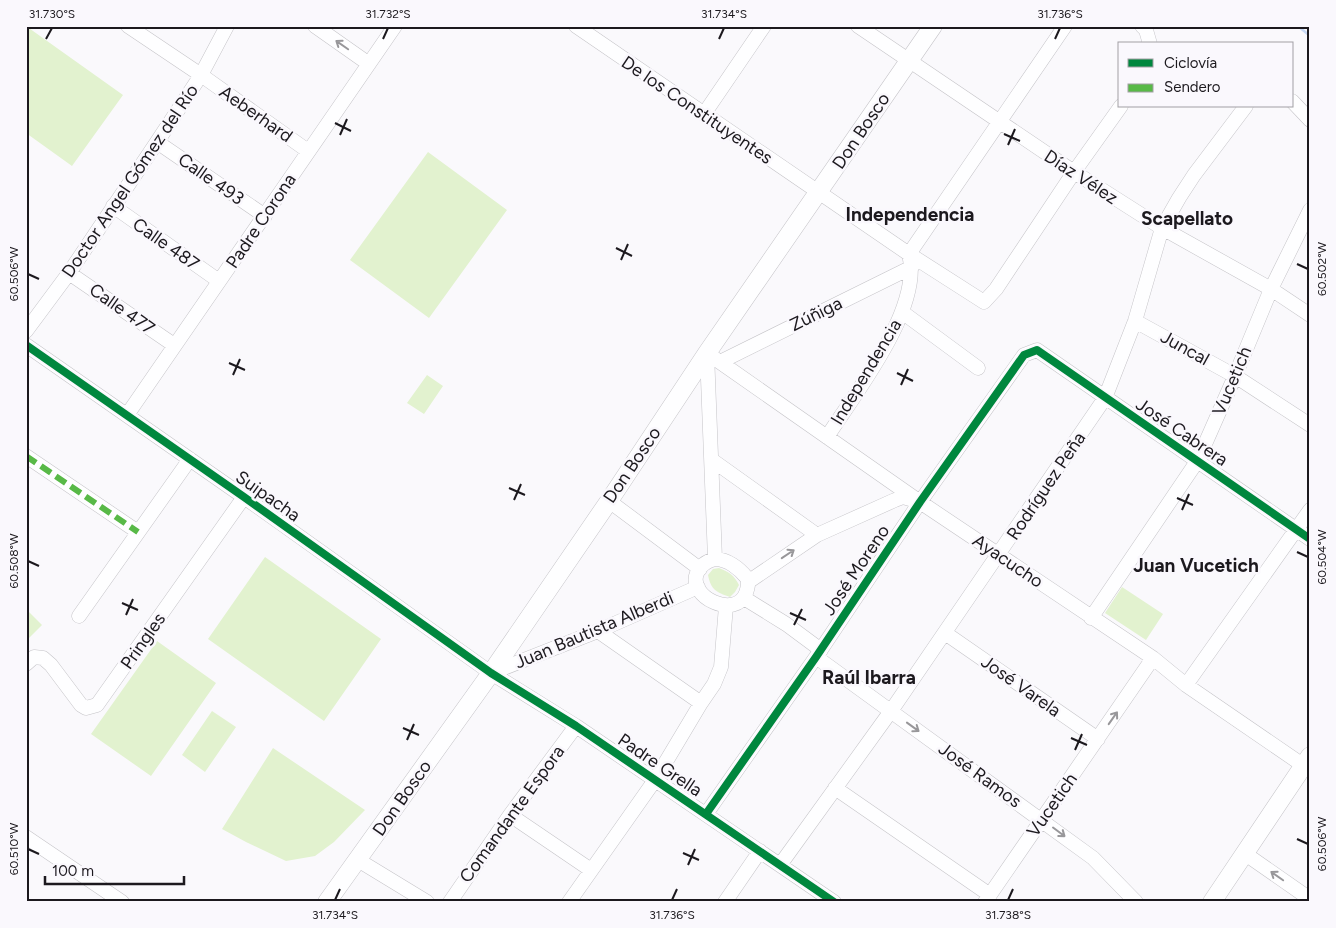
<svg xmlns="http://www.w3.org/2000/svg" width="1336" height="928" viewBox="0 0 1336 928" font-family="Figtree,sans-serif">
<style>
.green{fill:#e2f2cf}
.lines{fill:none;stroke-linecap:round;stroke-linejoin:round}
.stream{stroke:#c8d9f5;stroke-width:2.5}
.minor-casing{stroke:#c5c4c8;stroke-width:15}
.major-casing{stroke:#c5c4c8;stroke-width:19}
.minor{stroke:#fefeff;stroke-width:14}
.major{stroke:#fefeff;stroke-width:18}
.quiet{stroke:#58b947;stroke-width:6;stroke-dasharray:12 6;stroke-linecap:butt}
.cycleway-casing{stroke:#faf8fd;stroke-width:11}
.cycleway{stroke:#00873e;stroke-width:8}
.oneway{stroke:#98979a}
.ticks{fill:none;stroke:#1c191e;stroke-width:2}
.labels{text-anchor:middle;stroke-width:5;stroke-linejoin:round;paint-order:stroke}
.street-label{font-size:18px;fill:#1c191e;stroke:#faf8fd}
.neighbourhood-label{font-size:19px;font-weight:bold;fill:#1c191e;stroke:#faf8fd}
.neatline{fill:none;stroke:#1c191e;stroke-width:2}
.ticks-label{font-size:12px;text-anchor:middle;fill:#1c191e}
</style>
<rect width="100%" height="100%" fill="#faf9fc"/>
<!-- green -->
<path class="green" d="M26,26L123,95L72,166L26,133Z
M428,152L507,210L429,318L350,260Z
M427,375L443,386L424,414L407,403Z
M265,557L381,639L324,721L208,639Z
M719,568C729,572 734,575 739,585L735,592L730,597C716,592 711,590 708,575L713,569Z
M1122,587L1163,614L1146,640L1105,613Z
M26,609L42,625L29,638L26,635Z
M157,641L216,683L151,776L91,734Z
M212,711L236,727L205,772L182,755Z
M273,748L365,810L334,842L315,856L286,861L246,842L222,829Z"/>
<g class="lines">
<!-- stream -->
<path class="stream" d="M1298,26L1310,36"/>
<defs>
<path id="minor" d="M128,26L201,75L308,151
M315,26L369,64
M576,26L909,254L984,302L996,289L1074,172L1121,106
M858,26L1074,172L1162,228L1271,289L1310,315
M1142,26L1146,30L1150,44
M1292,101L1310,120
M704,114L764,26
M157,142L265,216
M113,206L219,281
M69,273L174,345
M902,312L978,368
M1135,321L1235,376L1310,425
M26,331L69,273L157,142L201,75L227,26
M26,345L244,497L491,673L576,726L834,902
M707,353L920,502L1153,658L1186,685L1310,770
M707,353L715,559
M720,362L912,267
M127,415L395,26
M827,437C856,392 923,308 909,254L1065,26
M26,456L138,532
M712,460L817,535
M609,501L700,569
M715,559C727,559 739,568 747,578C749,583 748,587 746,593C736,620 687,597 697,573C700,566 707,561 715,559Z
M748,582L817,535L895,500L903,497L917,501
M744,598L786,624L821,650
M79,616L190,459
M1091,618L1198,460L1235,376L1271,289L1310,210
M598,631L701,703
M945,633L1098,739
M816,657L1093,858L1136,902
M26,664L34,657L43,658L51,665L81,705L86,708L97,705L244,497
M491,673L598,631L698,587
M1186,685L1310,510
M835,788L990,895
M706,814L816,657L920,502L1024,355L1037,350L1310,539
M510,815L591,870
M26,837L122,902
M1244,853L1310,899
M358,860L427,902
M780,865L891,711L1105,398L1135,321L1162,228L1179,198L1194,175L1246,106
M450,902L510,815L576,726
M569,902L655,780L701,703L714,684L721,667L726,606
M725,902L760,851
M985,902L1153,658"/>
<path id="major" d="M327,902L491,673L609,501L707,353L933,26
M1212,902L1310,756"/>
</defs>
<!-- minor casing -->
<use href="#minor" class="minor-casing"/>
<!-- major casing -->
<use href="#major" class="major-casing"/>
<!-- minor -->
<use href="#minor" class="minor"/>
<!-- major -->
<use href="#major" class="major"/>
<!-- quiet -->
<path class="quiet" d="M26,456L138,532"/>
<defs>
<path id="cycleway" d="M26,345L244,497L491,673L576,726L834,902
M706,814L816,657L920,502L1024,355L1037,350L1310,539"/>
</defs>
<!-- cycleway casing -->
<use href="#cycleway" class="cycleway-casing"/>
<!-- cycleway -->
<use href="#cycleway" class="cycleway"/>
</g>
<!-- one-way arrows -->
<defs><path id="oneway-shaft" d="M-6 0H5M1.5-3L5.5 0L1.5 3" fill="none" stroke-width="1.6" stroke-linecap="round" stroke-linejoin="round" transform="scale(1.25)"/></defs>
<g class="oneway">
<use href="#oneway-shaft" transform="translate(342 45) rotate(-145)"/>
<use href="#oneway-shaft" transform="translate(788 554) rotate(-34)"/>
<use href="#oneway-shaft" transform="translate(1113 718) rotate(-55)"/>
<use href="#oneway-shaft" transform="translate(913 727) rotate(36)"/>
<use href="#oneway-shaft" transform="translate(1059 832) rotate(37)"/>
<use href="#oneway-shaft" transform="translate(1277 876) rotate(-145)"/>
</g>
<!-- ticks -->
<path class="ticks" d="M46,39L52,28M383,39L388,28M719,39L724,28M1055,39L1060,28M335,123L351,131M1004,134L1020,141M340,135L347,119M1008,145L1015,129M616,248L632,256M621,260L628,244M1297,264L1308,269M28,274L39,279M229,363L245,370M897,373L913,381M233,375L240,359M901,385L908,369M509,488L525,495M1177,498L1193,505M514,500L521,484M1182,510L1189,494M1297,552L1308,557M28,561L39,566M122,603L138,610M790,613L806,620M126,615L133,599M794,625L802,609M403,728L419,735M1071,738L1087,745M407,740L414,724M1075,750L1082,734M1297,839L1308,844M28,849L39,854M683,853L699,860M688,865L695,849M335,900L340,889M672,900L677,889M1008,900L1013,889"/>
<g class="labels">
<!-- street labels -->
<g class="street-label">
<text transform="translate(697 110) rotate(34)" y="6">De los Constituyentes</text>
<text transform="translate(256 114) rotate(35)" y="6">Aeberhard</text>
<text transform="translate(861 131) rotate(-56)" y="6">Don Bosco</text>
<text transform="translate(1081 177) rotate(33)" y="6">Díaz Vélez</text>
<text transform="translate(211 179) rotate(35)" y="6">Calle 493</text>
<text transform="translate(130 181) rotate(-56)" y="6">Doctor Angel Gómez del Río</text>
<text transform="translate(261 221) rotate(-56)" y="6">Padre Corona</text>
<text transform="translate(166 244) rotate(35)" y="6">Calle 487</text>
<text transform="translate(122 309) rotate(35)" y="6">Calle 477</text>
<text transform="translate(816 314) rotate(-26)" y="6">Zúñiga</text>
<text transform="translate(1185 348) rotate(29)" y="6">Juncal</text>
<text transform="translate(866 372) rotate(-59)" y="6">Independencia</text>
<text transform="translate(1232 381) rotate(-67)" y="6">Vucetich</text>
<text transform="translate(1182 432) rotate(34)" y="6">José Cabrera</text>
<text transform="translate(632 465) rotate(-56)" y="6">Don Bosco</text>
<text transform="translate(1046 486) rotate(-56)" y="6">Rodríguez Peña</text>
<text transform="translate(268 496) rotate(35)" y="6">Suipacha</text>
<text transform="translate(1008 561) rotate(34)" y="6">Ayacucho</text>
<text transform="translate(856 570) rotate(-56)" y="6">José Moreno</text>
<text transform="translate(594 630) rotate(-23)" y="6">Juan Bautista Alberdi</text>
<text transform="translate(143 641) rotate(-55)" y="6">Pringles</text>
<text transform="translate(1021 686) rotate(35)" y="6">José Varela</text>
<text transform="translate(660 765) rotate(34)" y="6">Padre Grella</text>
<text transform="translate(980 775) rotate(36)" y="6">José Ramos</text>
<text transform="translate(402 798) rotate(-55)" y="6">Don Bosco</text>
<text transform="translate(1052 805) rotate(-55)" y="6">Vucetich</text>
<text transform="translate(512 814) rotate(-54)" y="6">Comandante Espora</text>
</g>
<!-- neighbourhood labels -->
<g class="neighbourhood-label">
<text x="910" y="221">Independencia</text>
<text x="1187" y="225">Scapellato</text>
<text x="1196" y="572">Juan Vucetich</text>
<text x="869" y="684">Raúl Ibarra</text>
</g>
</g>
<!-- border -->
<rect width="1336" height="928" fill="none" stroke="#faf8fd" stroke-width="55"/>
<!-- legend -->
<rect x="1118" y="42" width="175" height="65" fill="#faf8fd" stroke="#a19fa4"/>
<rect x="1128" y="59" width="25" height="8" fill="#00873e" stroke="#a19fa4"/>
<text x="1164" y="68" font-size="15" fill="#1c191e">Ciclovía</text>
<rect x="1128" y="84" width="25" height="8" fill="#58b947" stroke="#a19fa4"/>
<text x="1164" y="92" font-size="15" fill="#1c191e">Sendero</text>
<!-- scale -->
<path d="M45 876v8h139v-8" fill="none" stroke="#1c191e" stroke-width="2.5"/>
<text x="52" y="876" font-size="15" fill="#1c191e" stroke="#faf8fd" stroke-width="4" paint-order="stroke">100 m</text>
<rect x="28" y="28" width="1280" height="872" class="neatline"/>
<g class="ticks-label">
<text x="52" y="18">31.730°S</text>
<text x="388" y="18">31.732°S</text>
<text x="724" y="18">31.734°S</text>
<text x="1060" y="18">31.736°S</text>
<text transform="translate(1322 269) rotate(-90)" y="4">60.502°W</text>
<text transform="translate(14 274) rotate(-90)" y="4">60.506°W</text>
<text transform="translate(1322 557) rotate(-90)" y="4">60.504°W</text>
<text transform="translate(14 561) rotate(-90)" y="4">60.508°W</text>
<text transform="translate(1322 844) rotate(-90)" y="4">60.506°W</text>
<text transform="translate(14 849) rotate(-90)" y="4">60.510°W</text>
<text x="335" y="919">31.734°S</text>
<text x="672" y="919">31.736°S</text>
<text x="1008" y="919">31.738°S</text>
</g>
</svg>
